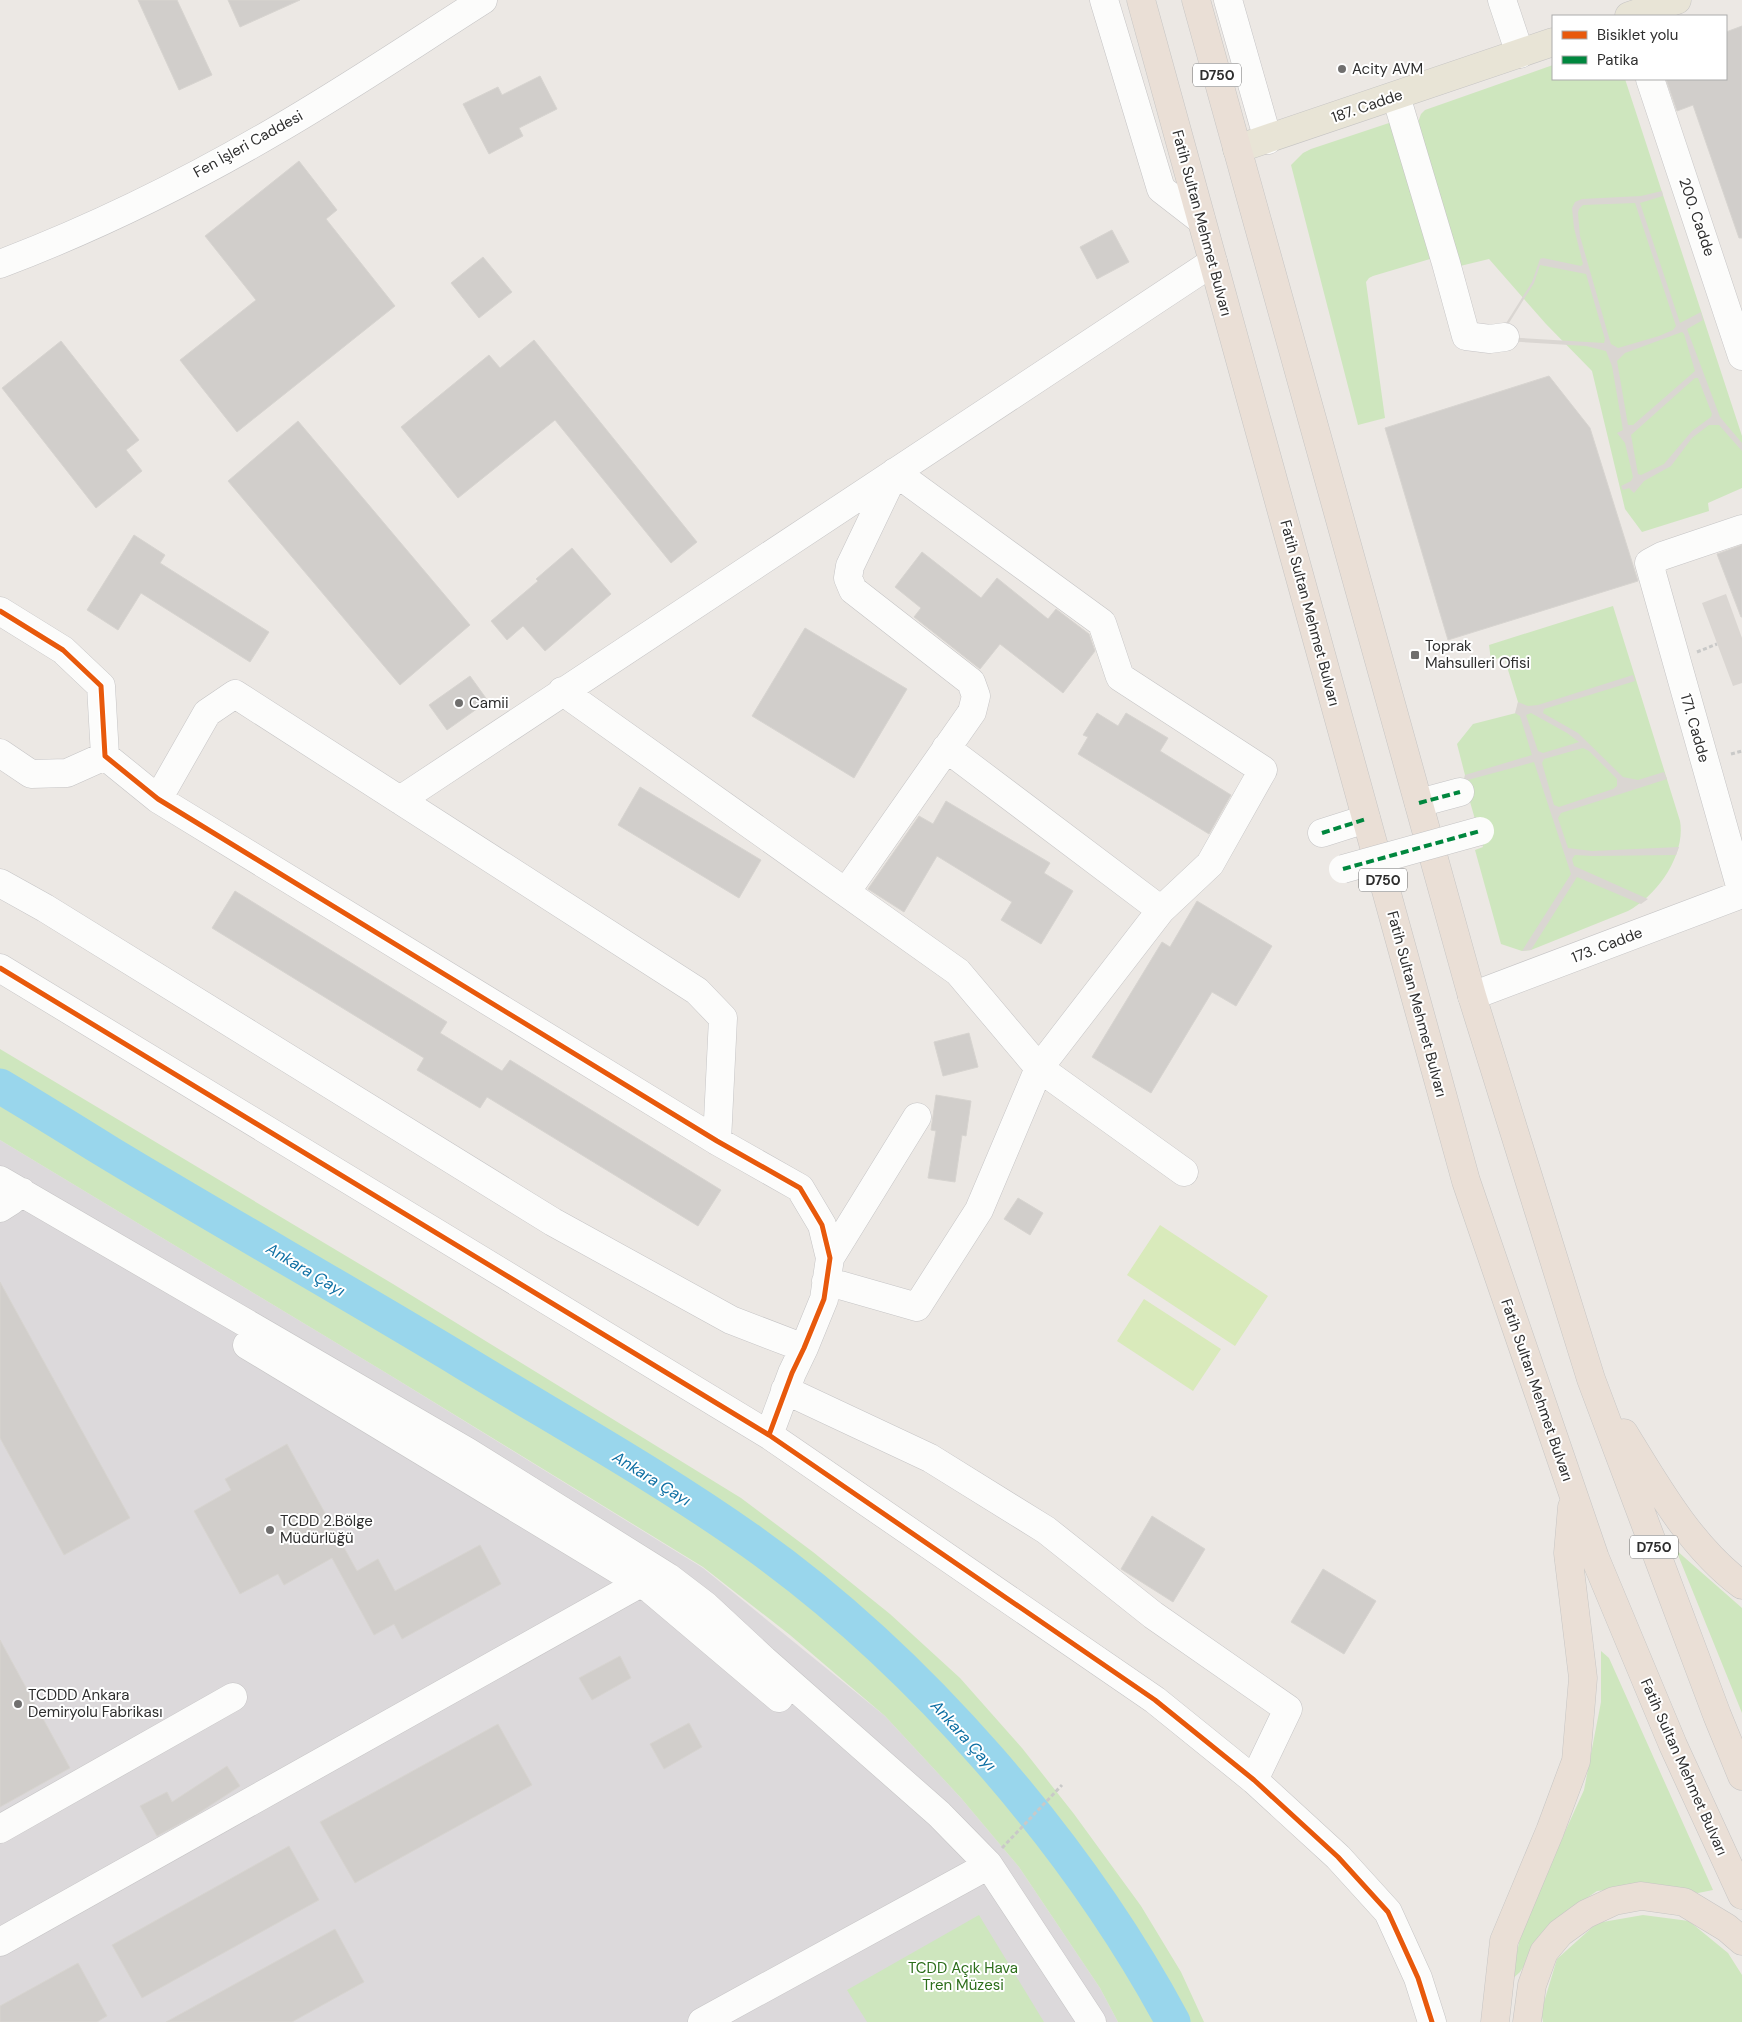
<svg xmlns="http://www.w3.org/2000/svg" width="1742" height="2022" viewBox="0 0 1742 2022" font-family="'DM Sans',sans-serif">
<style>
.industrial{fill:#dcd9db}
.green{fill:#cee6be}
.pitch{fill:#d9eabb}
.plaza{fill:#dad6d2;fill-rule:evenodd}
.lines{fill:none;stroke-linecap:round;stroke-linejoin:round}
.river{stroke:#99d6ec;stroke-width:35}
.building{fill:#d1cecb;stroke:#d7d4d0}
.minor-casing{stroke:#c5c4c5;stroke-width:29}
.major-casing{stroke:#c6c5c4;stroke-width:29}
.highway-casing{stroke:#c6c5c4;stroke-width:29}
.path{stroke:#c9c9c8;stroke-width:3;stroke-dasharray:4 2.5;stroke-linecap:butt}
.minor{stroke:#fcfcfb;stroke-width:28}
.major{stroke:#e8e4d6;stroke-width:28}
.highway{stroke:#eadfd6;stroke-width:28}
.minor-bridge-casing{stroke:#c5c4c5;stroke-width:29;stroke-linecap:butt}
.minor-bridge{stroke:#fcfcfb;stroke-width:28}
.quiet{stroke:#00873e;stroke-width:4;stroke-dasharray:8 4;stroke-linecap:butt}
.cycleway-casing{stroke:#fff;stroke-width:8}
.cycleway{stroke:#e8590c;stroke-width:5}
.poi-dot{fill:#706f6e;stroke:#fff;stroke-width:2}
.labels{text-anchor:middle;stroke-width:4;stroke-linejoin:round;paint-order:stroke}
.shield{fill:#fff;stroke:#6d6d6d;stroke-width:1}
.shield-label{font-size:14px;font-weight:bold;fill:#2e2e2e}
.poi-label{font-size:15px;fill:#2e2e2e;stroke:#fff;text-anchor:start}
.street-label{font-size:15px;fill:#2e2e2e;stroke:#fff}
.park-label{font-size:15px;fill:#2c6e1b;stroke:#fff}
.water-label{font-size:16px;font-style:italic;fill:#0d6fa3;stroke:#fff}
</style>
<rect width="100%" height="100%" fill="#ece8e4"/>
<!-- industrial -->
<path class="industrial" d="M0,1140L388,1374L703,1568L885,1716L961,1798L1019,1867L1100,1988L1118,2022H0Z"/>
<!-- green -->
<path class="green" d="M1553,65V79H1625L1742,436V488L1708,503L1709,511L1642,532L1625,509L1592,371L1546,324L1489,259L1456,267L1417,125L1421,114L1425,110Z
M1389,123L1393,125L1434,256L1430,259L1373,276L1369,278L1366,282L1385,418L1358,425L1291,165L1303,153L1311,149Z
M1613,606L1680,821C1686,855 1657,896 1628,911L1531,950L1522,951L1501,944L1475,850L1483,847L1464,781L1465,775L1457,744L1473,724L1516,713L1518,702L1504,657L1491,660L1489,645Z
M0,1049L393,1284L741,1498L813,1552L890,1614L960,1678L1022,1748L1074,1814L1141,1906L1181,1972L1204,2022H1118L1100,1988L1019,1867L1003,1848L961,1798L885,1716L790,1635L703,1567L388,1374L0,1140Z
M1676,1550L1742,1608V1713Z
M1601,1651L1609,1658L1713,1890L1698,1893L1652,1885L1597,1891L1552,1922L1520,1972L1510,1981L1524,1922L1584,1790L1601,1702Z
M979,1915L1044,2022H867L847,1990Z
M1643,1915L1689,1921L1728,1953L1742,1975V2022H1543L1541,2012L1557,1959L1597,1923Z"/>
<!-- pitch -->
<path class="pitch" d="M1160,1225L1268,1296L1235,1346L1127,1275Z
M1144,1299L1221,1349L1193,1391L1117,1341Z"/>
<!-- plaza -->
<path class="plaza" d="M1662,191L1663,196L1640,203L1680,323L1701,312L1703,320L1687,329L1720,417L1742,443V451L1719,425H1709L1692,438L1671,466L1644,481L1634,493L1629,488L1623,490L1621,486L1631,481L1633,477L1625,443L1617,433L1623,430L1612,366L1606,351L1586,346L1506,341L1505,337L1604,343L1605,339L1586,274L1540,265L1534,283L1504,331L1503,328L1532,282L1540,259L1543,258L1581,266L1583,264L1574,228L1572,208L1575,202L1582,199L1641,196ZM1635,203L1676,326L1673,330L1659,336L1618,348L1611,344L1610,341L1580,236L1578,213L1579,209L1583,205ZM1682,332L1684,334L1695,371L1633,425H1628L1617,361L1625,353ZM1695,378H1698L1712,414L1711,417L1692,431L1664,464L1641,475L1638,474L1631,435Z
M1726,594L1742,638V683L1733,686L1702,603Z
M1633,675L1635,681L1544,709L1543,713L1578,733L1623,777L1638,780L1664,772L1667,779L1561,813L1558,818L1568,848L1592,851L1679,847L1676,855L1592,856L1575,855L1572,859L1574,866L1648,899L1641,904L1577,877L1531,950L1522,951L1571,874L1534,762L1464,781L1465,775L1532,755L1520,716L1515,713L1518,702L1528,706L1538,705ZM1531,713L1567,733L1579,742L1543,753L1538,751L1526,715ZM1583,748L1589,751L1617,779V786L1613,789L1559,807L1554,805L1542,763L1544,759Z"/>
<g class="lines">
<!-- river -->
<path class="river" d="M0,1086C37,1108 74,1131 111,1154C227,1224 344,1290 460,1360C558,1420 659,1476 752,1542C918,1660 1077,1843 1173,2022"/>
</g>
<!-- building -->
<path class="building" d="M138,0H177L212,75L179,90Z
M228,0H300L240,27Z
M1742,26V238H1739L1693,105L1677,111L1666,79H1726V32Z
M540,76L557,109L519,128L523,136L489,154L463,104L498,87L502,95Z
M299,161L337,210L326,219L395,306L237,432L180,360L256,300L205,236Z
M1112,230L1129,262L1097,279L1080,247Z
M483,257L512,292L479,318L451,283Z
M534,340L697,542L671,563L555,420L458,498L401,427L489,355L500,368Z
M61,341L139,440L126,450L142,471L96,508L2,388Z
M1549,376L1590,428L1638,581L1448,640L1385,428Z
M298,421L470,625L400,685L228,481Z
M134,535L165,555L160,563L269,632L250,662L141,593L118,630L87,610Z
M1742,545V617H1741L1717,554Z
M572,548L611,594L545,651L523,626L507,640L491,621L538,581L536,579Z
M922,552L981,598L997,578L1048,619L1056,609L1089,634L1095,651L1063,693L1000,644L980,669L914,617L921,608L895,587Z
M805,628L907,689L854,778L752,716Z
M470,676L488,701L447,730L429,705Z
M1097,713L1118,726L1126,713L1168,738L1160,751L1231,795L1209,834L1078,754L1088,737L1083,735Z
M640,787L761,860L739,898L618,825Z
M946,801L1050,863L1044,873L1073,891L1041,944L1001,920L1012,902L937,856L904,912L868,889L919,816L933,824Z
M235,891L447,1022L440,1033L502,1071L510,1060L721,1190L698,1226L487,1097L480,1108L417,1070L424,1058L212,928Z
M1197,901L1272,946L1236,1006L1212,992L1151,1093L1092,1057L1162,942L1170,947Z
M969,1033L978,1067L943,1076L934,1042Z
M936,1095L971,1101L966,1136L962,1135L955,1182L928,1178L936,1131L931,1130Z
M1018,1198L1043,1213L1030,1235L1004,1219Z
M0,1282L130,1518L64,1555L0,1438Z
M287,1444L357,1571L378,1559L395,1591L480,1545L501,1584L402,1639L394,1624L374,1635L332,1558L284,1585L278,1574L240,1594L194,1511L231,1490L225,1479Z
M1152,1516L1205,1549L1173,1602L1121,1569Z
M1323,1569L1376,1601L1344,1654L1291,1622Z
M0,1640L70,1768L0,1807Z
M620,1656L631,1678L592,1700L579,1678Z
M689,1723L702,1747L664,1769L650,1744Z
M498,1724L532,1785L355,1883L320,1822Z
M227,1766L240,1786L194,1816L157,1836L140,1806L167,1792L172,1802Z
M289,1846L319,1900L142,1998L112,1945Z
M335,1929L364,1982L292,2022H166Z
M78,1963L107,2016L97,2022H0V2006Z"/>
<g class="lines">
<defs>
<path id="minor" d="M1104,0L1161,189L1201,220
M1228,0L1268,140
M1502,0L1520,54
M1650,79L1742,356
M1396,96L1446,263L1466,336L1490,339L1505,337
M0,264C95,228 188,182 275,131C346,90 414,44 483,0
M1742,529L1662,556L1649,563L1742,893
M0,611L63,650L101,686L105,756L158,799L717,1141L800,1188L822,1225L830,1258L824,1299L804,1348L792,1373L769,1435
M562,691L958,972L1039,1068L1184,1172
M946,748L1161,910
M0,753L31,774L67,773L105,756
M158,799L207,713L235,694L697,991L723,1018L717,1141
M400,800L1213,262
M1419,803L1460,792
M1322,833L1366,819
M0,883L45,908L553,1222L731,1320L804,1348
M846,892L972,712L976,696L971,682L853,590L848,578L850,566L895,472
M0,968L769,1435L1155,1700L1254,1780L1338,1857L1388,1912L1418,1978L1432,2022
M1472,996L1742,894
M0,1180L468,1452L668,1577L706,1606L764,1660L939,1814L988,1864L1092,2022
M0,1208L11,1201L22,1192
M830,1258L917,1117
M826,1281L917,1307L979,1210L1039,1068L1161,910L1210,864L1263,770L1120,677L1102,623L895,472
M247,1345L650,1589L779,1698
M785,1390L930,1458L1046,1530L1153,1615L1288,1709L1254,1780
M0,1829L233,1697
M0,1942L653,1576
M702,2022L978,1871L988,1864"/>
<path id="major" d="M1629,16L1677,0
M1237,149L1553,42"/>
<path id="highway" d="M1141,0L1466,1181L1595,1558L1673,1745L1742,1895
M1196,0L1472,996L1591,1379L1717,1715L1742,1776
M1624,1433C1657,1487 1691,1547 1742,1585
M1495,2022L1504,1941L1550,1831L1576,1761L1583,1678L1568,1553L1572,1507
M1527,2022L1532,1985L1544,1952L1560,1933L1586,1914L1614,1901L1641,1896L1684,1902L1727,1928L1742,1941"/>
</defs>
<!-- minor casing -->
<use href="#minor" class="minor-casing"/>
<!-- major casing -->
<use href="#major" class="major-casing"/>
<!-- highway casing -->
<use href="#highway" class="highway-casing"/>
<!-- path -->
<path class="path" d="M1697,652L1717,644
M1731,754L1742,751
M1002,1848L1062,1785"/>
<!-- minor -->
<use href="#minor" class="minor"/>
<!-- major -->
<use href="#major" class="major"/>
<!-- highway -->
<use href="#highway" class="highway"/>
<defs>
<path id="minor-bridge" d="M1343,869L1480,831"/>
</defs>
<!-- minor-bridge casing -->
<use href="#minor-bridge" class="minor-bridge-casing"/>
<!-- minor-bridge -->
<use href="#minor-bridge" class="minor-bridge"/>
<!-- quiet -->
<path class="quiet" d="M1419,803L1460,792
M1322,833L1366,819
M1343,869L1480,831"/>
<defs>
<path id="cycleway" d="M0,611L63,650L101,686L105,756L158,799L717,1141L800,1188L822,1225L830,1258L824,1299L804,1348L792,1373L769,1435
M0,968L769,1435L1155,1700L1254,1780L1338,1857L1388,1912L1418,1978L1432,2022"/>
</defs>
<!-- cycleway casing -->
<use href="#cycleway" class="cycleway-casing"/>
<!-- cycleway -->
<use href="#cycleway" class="cycleway"/>
</g>
<!-- markers -->
<g class="poi-dot">
<circle cx="1342" cy="69" r="5"/>
<rect x="1410" y="650" width="10" height="10" rx="2.5"/>
<circle cx="459" cy="703" r="5"/>
<circle cx="270" cy="1530" r="5"/>
<circle cx="18" cy="1704" r="5"/>
</g>
<g class="labels">
<!-- shield labels -->
<g class="shield">
<rect x="1193" y="63.5" width="48" height="23" rx="4"/>
<rect x="1359" y="868.5" width="48" height="23" rx="4"/>
<rect x="1630" y="1535.5" width="48" height="23" rx="4"/>
</g>
<g class="shield-label">
<text x="1217" y="80">D750</text>
<text x="1383" y="885">D750</text>
<text x="1654" y="1552">D750</text>
</g>
<!-- poi labels -->
<g class="poi-label">
<text x="1352" y="74">Acity AVM</text>
<text x="1425" y="651">Toprak<tspan x="1425" dy="17">Mahsulleri Ofisi</tspan></text>
<text x="469" y="708">Camii</text>
<text x="280" y="1526">TCDD 2.Bölge<tspan x="280" dy="17">Müdürlüğü</tspan></text>
<text x="28" y="1700">TCDDD Ankara<tspan x="28" dy="17">Demiryolu Fabrikası</tspan></text>
</g>
<!-- street labels -->
<g class="street-label">
<text transform="translate(1367 106) rotate(-19)" y="5">187. Cadde</text>
<text transform="translate(248 144) rotate(-29)" y="5">Fen İşleri Caddesi</text>
<text transform="translate(1697 217) rotate(71)" y="5">200. Cadde</text>
<text transform="translate(1202 223) rotate(75)" y="5">Fatih Sultan Mehmet Bulvarı</text>
<text transform="translate(1310 613) rotate(75)" y="5">Fatih Sultan Mehmet Bulvarı</text>
<text transform="translate(1695 728) rotate(74)" y="5">171. Cadde</text>
<text transform="translate(1607 945) rotate(-21)" y="5">173. Cadde</text>
<text transform="translate(1417 1004) rotate(75)" y="5">Fatih Sultan Mehmet Bulvarı</text>
<text transform="translate(1537 1390) rotate(71)" y="5">Fatih Sultan Mehmet Bulvarı</text>
<text transform="translate(1684 1767) rotate(66)" y="5">Fatih Sultan Mehmet Bulvarı</text>
</g>
<!-- park labels -->
<g class="park-label">
<text x="963" y="1973">TCDD Açık Hava<tspan x="963" dy="17">Tren Müzesi</tspan></text>
</g>
<!-- water labels -->
<g class="water-label">
<text transform="translate(306 1269) rotate(31)" y="6">Ankara Çayı</text>
<text transform="translate(652 1478) rotate(32)" y="6">Ankara Çayı</text>
<text transform="translate(964 1735) rotate(48)" y="6">Ankara Çayı</text>
</g>
</g>
<!-- legend -->
<rect x="1552" y="15" width="175" height="65" fill="#ffffff" stroke="#ababab"/>
<rect x="1562" y="31" width="25" height="8" fill="#e8590c" stroke="#ababab"/>
<text x="1597" y="40" font-size="15" fill="#2e2e2e">Bisiklet yolu</text>
<rect x="1562" y="56" width="25" height="8" fill="#00873e" stroke="#ababab"/>
<text x="1597" y="65" font-size="15" fill="#2e2e2e">Patika</text>
</svg>
